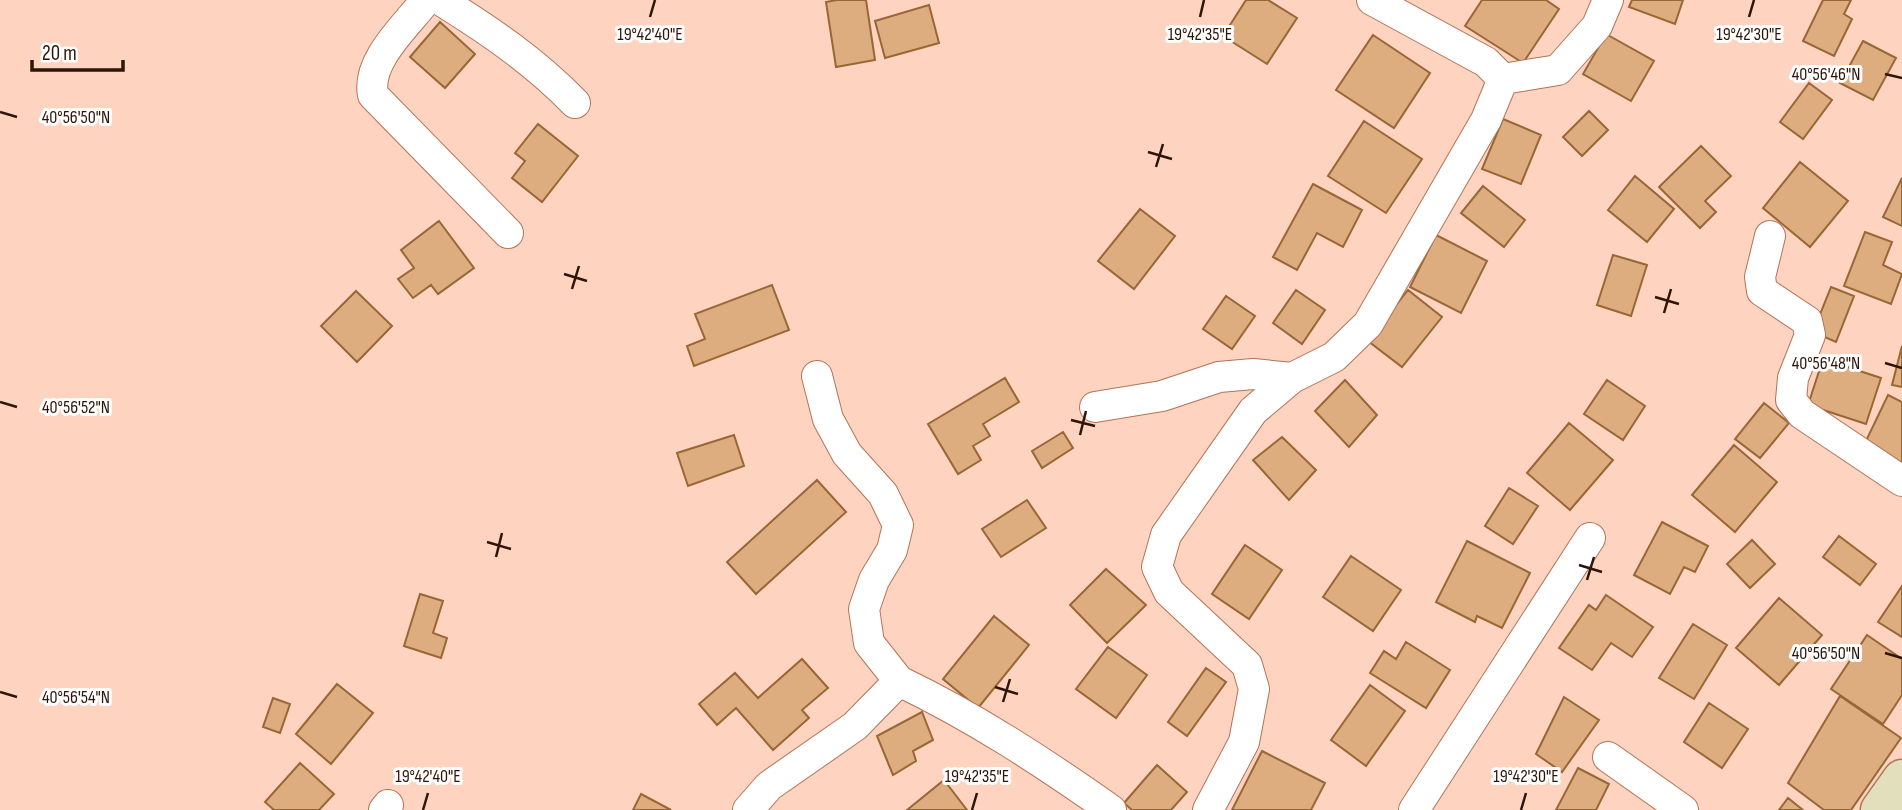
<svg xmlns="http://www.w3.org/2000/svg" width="1902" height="810" viewBox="0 0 1902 810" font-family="'Sofia Sans Condensed',sans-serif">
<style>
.building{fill:#ddad80;stroke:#996735;stroke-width:2}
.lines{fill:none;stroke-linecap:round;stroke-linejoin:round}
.minor-casing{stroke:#b47357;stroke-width:32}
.secondary-casing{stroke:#b47357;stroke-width:41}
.minor{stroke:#fff;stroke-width:30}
.secondary{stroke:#e2dfbc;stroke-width:38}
.ticks{fill:none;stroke:#2e1509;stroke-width:2.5}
.ticks-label{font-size:18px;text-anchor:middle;fill:#2e1509;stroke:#fefefe;stroke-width:6;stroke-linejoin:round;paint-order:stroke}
</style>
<rect width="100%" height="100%" fill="#fed3c0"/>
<!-- building -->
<path class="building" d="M837,0H866L875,60L836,67L826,2Z
M1246,0H1268L1297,18L1267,64L1223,36Z
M1482,0H1546L1559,9L1523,63L1465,26Z
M1632,0H1683L1675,24L1629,7Z
M1823,0H1851L1844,14L1852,19L1834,56L1803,41Z
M929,5L939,43L885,58L875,21Z
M440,22L475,54L445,88L410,57Z
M1606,34L1654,61L1631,101L1583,74Z
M1373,35L1430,73L1394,128L1336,90Z
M1863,41L1896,58L1873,100L1840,83Z
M1809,83L1832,100L1803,139L1780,122Z
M1589,111L1608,130L1582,156L1563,137Z
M1503,119L1541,135L1521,184L1482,169Z
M1364,121L1422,159L1386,213L1328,176Z
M538,124L578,156L542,202L512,178L525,161L515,153Z
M1701,146L1731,176L1705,201L1716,212L1700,228L1659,187Z
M1800,162L1848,201L1810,247L1763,208Z
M1635,176L1674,209L1647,242L1608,210Z
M1902,178V226L1883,217Z
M1313,184L1362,210L1343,247L1317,233L1297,270L1273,257Z
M1483,186L1525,220L1504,247L1461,213Z
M1140,209L1175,236L1134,289L1098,261Z
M439,221L474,268L438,294L431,285L413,298L398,279L414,268L401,250Z
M1865,232L1892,242L1883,265L1902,274L1891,304L1844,286Z
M1436,235L1487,261L1461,313L1410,287Z
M1613,255L1647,265L1631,316L1597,305Z
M772,285L789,330L694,366L687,346L705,339L695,314Z
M1831,287L1854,296L1836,342L1813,332Z
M1296,290L1325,310L1302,344L1273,323Z
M1408,290L1442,317L1402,367L1368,341Z
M356,291L392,326L357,362L321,326Z
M1226,296L1255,316L1232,349L1203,329Z
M1902,346V387L1892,385Z
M1823,359L1881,378L1866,424L1808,405Z
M1005,378L1019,402L983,424L990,436L973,446L981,460L958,474L928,424Z
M1345,380L1377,415L1349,447L1315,411Z
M1607,380L1645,406L1623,440L1584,414Z
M1888,395L1902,402V464L1864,445Z
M1764,403L1789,423L1760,458L1735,439Z
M1569,423L1613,460L1570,510L1527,473Z
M1063,432L1073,448L1042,468L1032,451Z
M734,435L744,466L688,486L677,453Z
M1282,437L1316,470L1289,500L1253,460Z
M1734,445L1777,482L1735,532L1692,495Z
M817,480L846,512L756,594L727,562Z
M1509,488L1538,506L1513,544L1485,526Z
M1027,500L1046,528L1001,557L982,529Z
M1662,522L1708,546L1695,572L1684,567L1670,594L1634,575Z
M1839,536L1876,564L1860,585L1823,557Z
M1752,540L1775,564L1750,588L1727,564Z
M1467,541L1530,573L1502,628L1477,616L1475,622L1436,602Z
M1245,545L1282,570L1249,619L1212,594Z
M1351,556L1401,590L1373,631L1323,597Z
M1106,569L1146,605L1107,643L1070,605Z
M1902,586V637L1878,622Z
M420,594L443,601L433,633L447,638L441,658L404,646Z
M1606,595L1653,627L1632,657L1611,643L1592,670L1559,648L1589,605L1596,610Z
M1779,598L1822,635L1779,685L1736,648Z
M994,616L1029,645L978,708L943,679Z
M1693,624L1727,645L1694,699L1659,678Z
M1867,635L1902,659V695L1883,724L1831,689Z
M1406,642L1450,670L1426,708L1370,673L1384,651L1396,659Z
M1108,647L1147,675L1116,718L1076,689Z
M802,659L828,688L802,710L809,718L773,750L736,708L717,725L699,704L735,673L758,698Z
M1206,668L1226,682L1187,736L1168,722Z
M337,684L373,713L331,764L296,734Z
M1370,685L1405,711L1366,766L1331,740Z
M1840,696L1901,738L1851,810H1824L1788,783Z
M1564,697L1599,720L1562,772L1536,754Z
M273,698L290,704L280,733L263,727Z
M1709,703L1748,729L1722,768L1684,742Z
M922,712L933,740L913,751L916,761L893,775L877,736Z
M1262,751L1325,783L1311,810H1232Z
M300,763L334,794L319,810H274L265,802Z
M1157,765L1187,792L1171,810H1132L1124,803Z
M1578,768L1609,784L1596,810H1556Z
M944,780L967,810H907Z
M641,794L671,810H633Z
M1788,798L1803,810H1779Z"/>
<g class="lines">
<defs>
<path id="minor" d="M426,0C406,26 366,61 373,95L508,233
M440,0C490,31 534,61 575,103
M1372,0L1486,62L1503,79L1558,70L1597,26L1608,0
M1770,236L1760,277L1762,291L1807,321L1810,335L1793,378L1791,400L1802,414L1902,481
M1095,407L1162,396L1219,377L1253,374L1292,378
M899,681C974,717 1043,762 1111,810
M1608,757L1683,810
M384,810L388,805
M748,810L769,786L855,726L899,681L869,643L864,609L874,580L892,550L898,525L883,494L847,454L828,419L817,376
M1208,810L1244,742L1254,689L1247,665L1169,592L1157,567L1166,535L1253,411L1292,378L1334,357L1368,324L1486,120L1503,79
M1414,810L1590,538"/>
<path id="secondary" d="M1880,810L1902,779"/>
</defs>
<!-- minor casing -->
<use href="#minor" class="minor-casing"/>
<!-- secondary casing -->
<use href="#secondary" class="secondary-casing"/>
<!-- minor -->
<use href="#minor" class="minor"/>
<!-- secondary -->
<use href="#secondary" class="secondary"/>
</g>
<!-- ticks -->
<path class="ticks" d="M650,17L655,0M1200,17L1204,0M1749,17L1754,0M1885,74L1902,78M0,112L17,117M1148,152L1172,159M1156,167L1163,144M564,274L587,281M572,289L579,266M1655,297L1679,304M1664,313L1671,289M1885,363L1902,368M0,402L17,407M1071,420L1095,426M1080,435L1086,411M487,542L511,549M496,557L502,533M1579,565L1602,572M1587,580L1594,557M1885,653L1902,658M995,687L1018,694M0,692L17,697M1003,702L1010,679M423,810L428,793M972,810L977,793M1521,810L1526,793"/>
<g class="ticks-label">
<text x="650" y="40">19°42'40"E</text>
<text x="1200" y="40">19°42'35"E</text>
<text x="1749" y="40">19°42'30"E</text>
<text x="1826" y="80">40°56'46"N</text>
<text x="76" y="123">40°56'50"N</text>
<text x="1826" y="369">40°56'48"N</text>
<text x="76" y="413">40°56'52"N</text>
<text x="1826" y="659">40°56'50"N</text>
<text x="76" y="703">40°56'54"N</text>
<text x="428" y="782">19°42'40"E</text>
<text x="977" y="782">19°42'35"E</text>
<text x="1526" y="782">19°42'30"E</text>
</g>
<!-- scale -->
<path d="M32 60v10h91v-10" fill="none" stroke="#2e1509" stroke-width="3.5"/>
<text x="42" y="60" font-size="21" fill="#2e1509" stroke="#fefefe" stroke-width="5" paint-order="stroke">20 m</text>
</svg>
